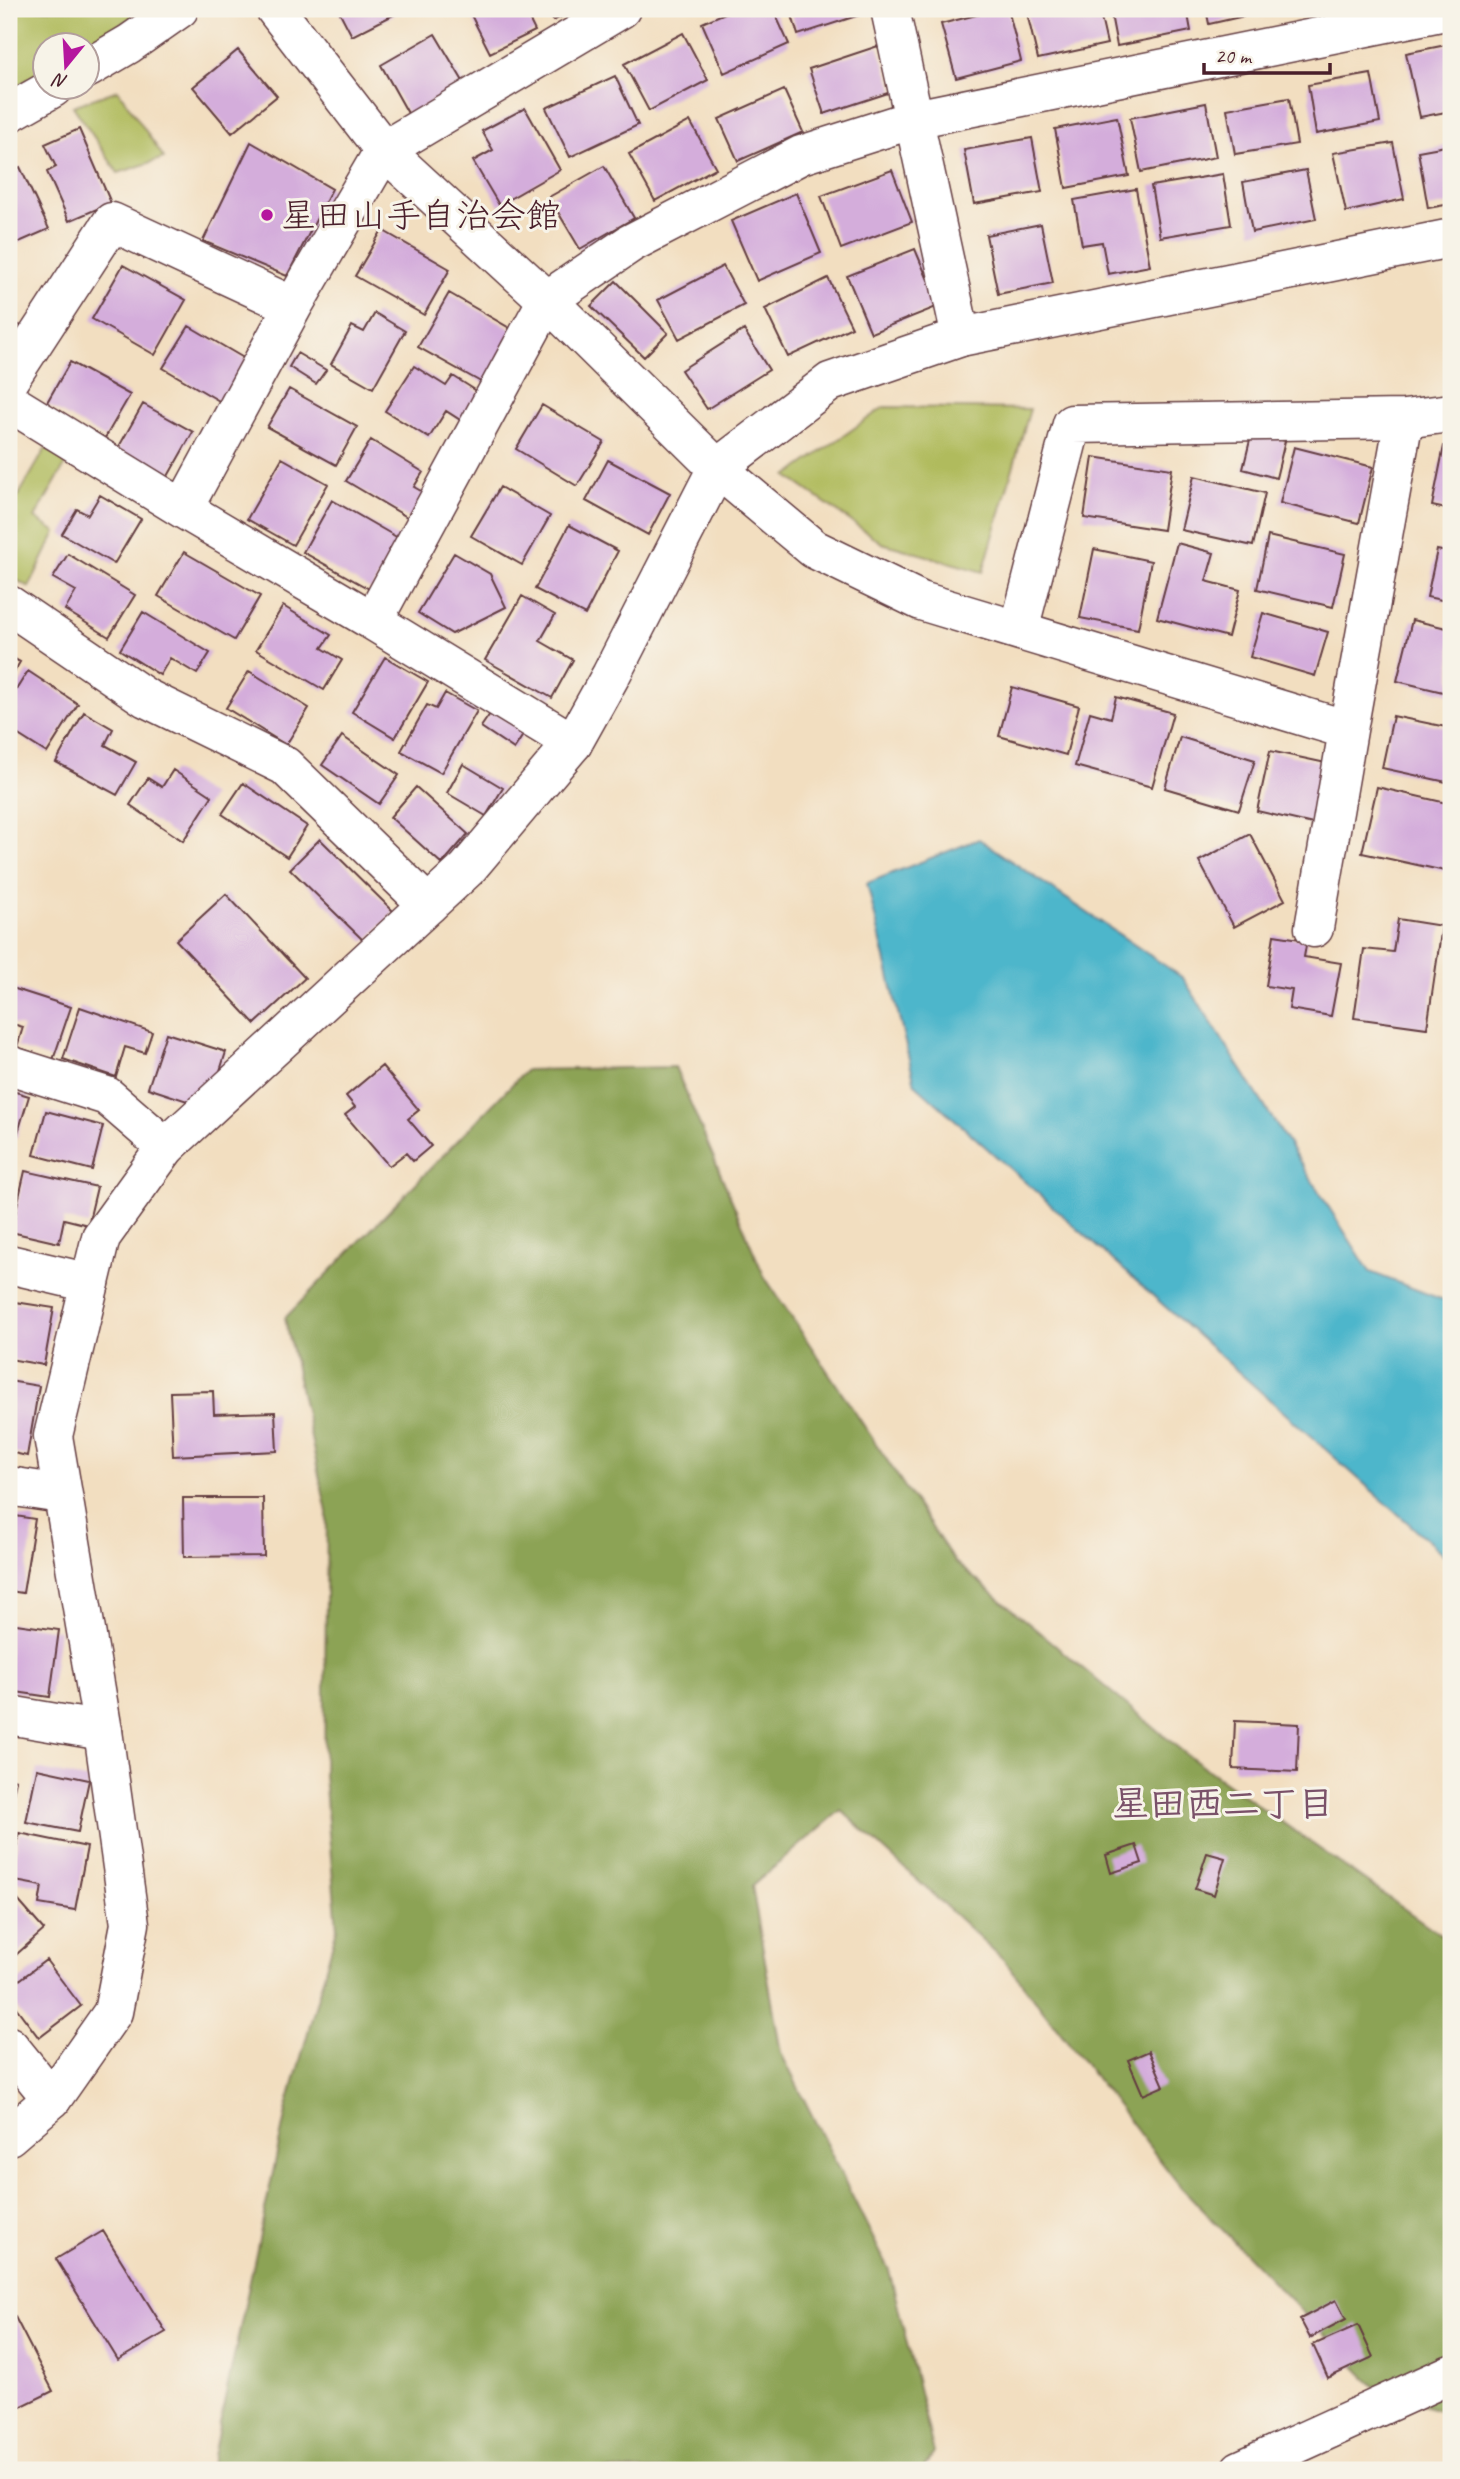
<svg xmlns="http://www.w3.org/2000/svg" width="1460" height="2479" viewBox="0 0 1460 2479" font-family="Caveat,'Klee One',sans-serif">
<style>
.green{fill:#b0bb5d;stroke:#7d6d44;stroke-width:2}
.forest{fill:#8ca354;stroke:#6b6140;stroke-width:2}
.water{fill:#4db6cb;stroke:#4c6a7b;stroke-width:2}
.building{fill:#d4addb}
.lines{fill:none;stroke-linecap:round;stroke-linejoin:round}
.minor-casing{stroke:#633c41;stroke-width:41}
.tertiary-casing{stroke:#633c41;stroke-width:41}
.minor{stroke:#fff;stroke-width:38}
.tertiary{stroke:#fff;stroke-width:38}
.poi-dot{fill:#b5179e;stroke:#f7f3e8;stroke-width:2.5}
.labels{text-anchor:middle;stroke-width:6;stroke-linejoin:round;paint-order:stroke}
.poi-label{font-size:35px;fill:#4a1f2b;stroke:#f7f3e8;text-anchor:start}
.neighbourhood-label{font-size:37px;font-weight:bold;fill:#7a5169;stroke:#f7f3e8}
</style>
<rect width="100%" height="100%" fill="#f7f3e8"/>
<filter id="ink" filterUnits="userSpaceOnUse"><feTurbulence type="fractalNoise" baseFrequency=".0143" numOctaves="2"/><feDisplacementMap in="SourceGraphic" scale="14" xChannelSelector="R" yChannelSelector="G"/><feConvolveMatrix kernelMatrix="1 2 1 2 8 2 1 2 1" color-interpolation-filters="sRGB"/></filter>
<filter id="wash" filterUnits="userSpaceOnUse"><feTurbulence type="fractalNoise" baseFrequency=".00686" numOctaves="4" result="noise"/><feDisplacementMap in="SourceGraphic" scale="28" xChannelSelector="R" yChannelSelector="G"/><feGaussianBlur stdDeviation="1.57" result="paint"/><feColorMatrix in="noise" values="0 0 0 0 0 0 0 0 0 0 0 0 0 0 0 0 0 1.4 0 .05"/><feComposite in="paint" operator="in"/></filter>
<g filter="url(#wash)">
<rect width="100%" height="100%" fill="#f2dec0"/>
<!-- green -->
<path class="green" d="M9,9H127L133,17L86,45L46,46L45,69L9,91Z
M118,90L164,158L118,173L73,106Z
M884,407L1030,409L983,572L882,543L787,476Z
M46,448L68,460L35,518L56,532L29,587L9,576V512Z"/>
<!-- forest -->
<path class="forest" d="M675,1067L764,1276L955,1562L1187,1755L1451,1942V2409L1444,2412L1378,2390L1181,2187L1003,1959L841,1810L752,1886L781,2053L889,2270L934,2453L922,2470H210L286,2111L337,1928L324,1775L327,1512L285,1318L526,1070Z"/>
<!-- water -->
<path class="water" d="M979,839L1183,978L1370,1272L1451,1303V1561L915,1084L867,883Z"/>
<g id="blocks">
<!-- building -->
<path class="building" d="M9,9H17L18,12L9,17Z
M338,9H405L352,36Z
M468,9H524L535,31L490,53Z
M547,9H577L553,21Z
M734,9H773L789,44L724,73L702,23Z
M790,9H864L866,13L798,35Z
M1000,9H1008L1021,61L956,78L941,24Z
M1026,9H1099L1107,44L1038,59Z
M1110,9H1187L1191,31L1117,46Z
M1206,9H1271V10L1209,24Z
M683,33L708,80L649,111L624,64Z
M435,34L464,83L409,115L381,65Z
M1451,44V111L1420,117L1406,53Z
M878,46L894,91L824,114L809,69Z
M238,50L277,96L232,133L193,87Z
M1371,74L1380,122L1316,134L1308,85Z
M615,76L638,125L570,157L546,108Z
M784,90L803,132L738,161L719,119Z
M1289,98L1297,144L1235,154L1227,109Z
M1206,103L1216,157L1141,172L1130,118Z
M525,108L560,170L499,205L473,161L493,150L482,131Z
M1117,117L1129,176L1066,188L1055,129Z
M690,121L716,168L655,201L629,154Z
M79,129L111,203L69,221L47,172L56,167L45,144Z
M1032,138L1042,192L974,204L964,150Z
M251,142L332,189L287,276L203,241Z
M1393,143L1404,199L1346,212L1333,153Z
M1451,145V204L1428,208L1418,151Z
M604,166L634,218L580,249L549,197Z
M20,167L49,229L10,246L9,172Z
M892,170L912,222L841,249L821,196Z
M1306,170L1316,219L1252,232L1243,182Z
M1223,174L1231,225L1160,237L1151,186Z
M1136,189L1150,266L1108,274L1102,242L1082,245L1074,200Z
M796,193L821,253L757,281L731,221Z
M1041,224L1053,283L998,294L986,235Z
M382,230L450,269L424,315L355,276Z
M915,249L939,306L871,333L847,276Z
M123,265L186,300L155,355L92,319Z
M723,266L744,305L679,339L658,300Z
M828,278L852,327L788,357L765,309Z
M616,281L668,333L644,357L591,306Z
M449,293L518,333L488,386L418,347Z
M375,313L405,331L373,388L331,364L352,326L364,332Z
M9,320L21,326L9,348Z
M189,326L247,360L221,402L163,368Z
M744,330L769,370L707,409L681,370Z
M297,353L326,370L316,384L289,367Z
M70,362L130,395L105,438L46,404Z
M414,366L446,386L453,376L483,395L465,423L446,411L429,438L385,411Z
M289,389L357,427L336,465L267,427Z
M143,404L193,432L167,478L117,450Z
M542,405L604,442L577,486L516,449Z
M1252,432L1285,441L1276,478L1243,469Z
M371,440L423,472L414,487L428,495L412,520L346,481Z
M1444,446L1451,448V510L1432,506Z
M1294,447L1373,467L1359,523L1280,503Z
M1093,457L1172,469L1163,530L1084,518Z
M282,458L328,484L293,545L247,519Z
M608,460L670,493L648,535L586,501Z
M1194,476L1265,493L1253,546L1181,530Z
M500,487L550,516L522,565L471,536Z
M100,495L141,519L114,564L62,534L77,509L88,515Z
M332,500L400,539L371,590L303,552Z
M569,525L618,551L585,615L535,589Z
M1268,536L1345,554L1333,607L1257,589Z
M1177,543L1214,553L1206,581L1240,590L1228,637L1157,618Z
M1094,549L1151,561L1138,629L1080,618Z
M1437,550L1451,553V602L1427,597Z
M184,552L260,596L234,640L158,596Z
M454,553L490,574L506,607L452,634L418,613Z
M68,554L135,595L109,637L65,610L76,591L53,578Z
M522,596L555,615L540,641L573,660L552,698L485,660Z
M283,606L331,635L322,648L342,660L324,690L256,650Z
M143,612L210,653L197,674L170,658L160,675L120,650Z
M1263,613L1328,632L1315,676L1250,657Z
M1412,620L1451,629V694L1397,681Z
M9,656L20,662L9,681Z
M385,657L428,682L395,738L352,712Z
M28,671L78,704L47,753L9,729V701Z
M249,671L309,708L286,745L226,708Z
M1012,687L1079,706L1066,755L999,736Z
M445,693L477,711L441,773L401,751L427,705L436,709Z
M1116,697L1173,713L1152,787L1075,766L1090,712L1111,718Z
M492,711L525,732L514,749L481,727Z
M84,712L113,729L105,745L136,762L117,795L56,762Z
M1393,716L1451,728V783L1382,768Z
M342,736L399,775L379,804L322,765Z
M1180,737L1255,760L1239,810L1165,788Z
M1270,751L1326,763L1313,824L1257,811Z
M463,764L503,788L486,816L447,793Z
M173,770L212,796L183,841L130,805L148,778L162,787Z
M243,783L307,826L287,857L222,814Z
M416,787L468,834L442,864L390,817Z
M1377,787L1451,804V842L1445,871L1362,853Z
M1250,834L1285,900L1234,927L1199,861Z
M320,839L394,912L365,942L290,869Z
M226,894L305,978L255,1024L176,940Z
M1398,919L1442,926L1427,1028L1354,1018L1364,949L1393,952Z
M1274,935L1307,940L1304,957L1341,963L1331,1016L1289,1009L1292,990L1266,986Z
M9,987L71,1007L53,1060L17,1047L23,1027L9,1023Z
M80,1007L152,1032L145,1053L125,1047L116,1077L63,1059Z
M166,1033L226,1052L218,1077L187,1101L148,1088Z
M382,1066L419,1110L408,1119L431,1146L413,1161L406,1153L389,1166L345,1115L355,1107L346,1096Z
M9,1090L29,1096L16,1139L9,1137Z
M46,1111L103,1126L92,1170L34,1155Z
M25,1171L97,1187L88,1225L64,1219L59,1243L11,1232Z
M9,1301L54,1308L44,1365L9,1359Z
M9,1381L39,1386L27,1456L9,1452Z
M213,1391L214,1414L275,1412L277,1451L173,1456L170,1392Z
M183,1498H263L264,1556L184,1557Z
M9,1515L35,1519L23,1593L9,1591Z
M9,1623L59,1630L50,1697L9,1691Z
M1235,1721L1299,1724L1297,1772L1233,1769Z
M37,1769L89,1780L78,1832L26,1822Z
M9,1778L16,1780L10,1809H9Z
M19,1833L87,1847L75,1910L39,1904L42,1886L10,1880Z
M1136,1845L1142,1863L1111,1873L1106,1855Z
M1207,1853L1225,1858L1214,1895L1195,1889Z
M9,1890L44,1930L9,1961Z
M46,1960L81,2006L39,2038L9,1998V1988Z
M1149,2051L1164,2086L1143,2095L1128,2060Z
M103,2231L166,2332L118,2360L56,2259Z
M1336,2300L1346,2319L1310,2338L1300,2319Z
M15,2317L53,2391L10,2412L9,2320Z
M1358,2325L1373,2357L1328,2378L1313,2345Z"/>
</g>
</g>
<g filter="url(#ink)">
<use href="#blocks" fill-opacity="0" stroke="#633c41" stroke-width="2"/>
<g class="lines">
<defs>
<path id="minor" d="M275,9L384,150L547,300L717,468L814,549L921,601L1348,730L1404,419L1451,413
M890,9L961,337
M88,68L129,44L179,9
M9,113L53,88
M293,306L384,150L621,9
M9,380L112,222L293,306L183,509
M9,402L183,509L373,621
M9,605L146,698L285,766L428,905
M1019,630L1072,424L1404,419
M573,743L373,621L547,300L631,243L801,155L914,119L1451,10
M1314,928L1348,730
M9,1065L107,1096L166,1147
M9,1264L90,1283
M9,1486L61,1494
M9,1715L103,1731
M9,2046L52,2099"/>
<path id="tertiary" d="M9,2136L52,2099L113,2012L130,1924L103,1731L53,1436L101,1237L166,1147L467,869L573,743L611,675L717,468L830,382L961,337L1451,238
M1240,2470L1451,2374"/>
</defs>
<!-- minor casing -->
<use href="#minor" class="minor-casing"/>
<!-- tertiary casing -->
<use href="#tertiary" class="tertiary-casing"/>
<!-- minor -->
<use href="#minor" class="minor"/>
<!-- tertiary -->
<use href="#tertiary" class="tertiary"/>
</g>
</g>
<!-- markers -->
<circle class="poi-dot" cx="267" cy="215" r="7"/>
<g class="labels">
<!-- poi labels -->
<g class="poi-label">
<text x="281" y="227">星田山手自治会館</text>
</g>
<!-- neighbourhood labels -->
<g class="neighbourhood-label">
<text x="1223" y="1816">星田西二丁目</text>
</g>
</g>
<!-- margin -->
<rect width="1460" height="2479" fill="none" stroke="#f7f3e8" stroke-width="35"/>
<!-- north arrow -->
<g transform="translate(66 66) rotate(198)"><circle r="33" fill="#f7f3e8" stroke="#b29e9c" stroke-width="2"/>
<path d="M0-5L12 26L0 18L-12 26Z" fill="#b5179e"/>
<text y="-10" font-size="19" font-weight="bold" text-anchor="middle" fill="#4a1f2b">N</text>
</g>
<!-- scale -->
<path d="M1204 63v10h126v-10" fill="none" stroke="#4a1f2b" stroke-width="3.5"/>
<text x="1215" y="63" font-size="21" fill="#4a1f2b" stroke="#f7f3e8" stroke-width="5" paint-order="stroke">20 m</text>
</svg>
